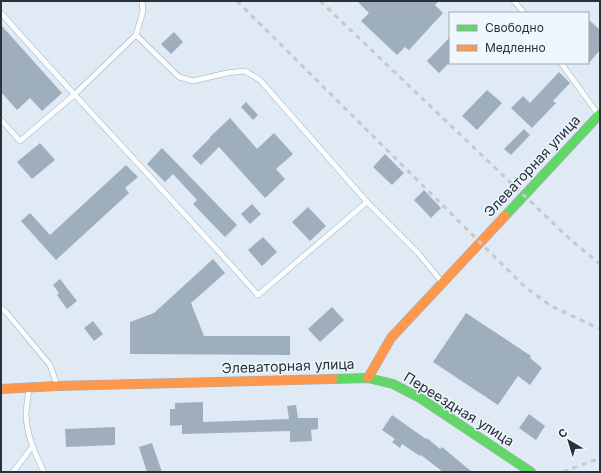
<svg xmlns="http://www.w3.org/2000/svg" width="601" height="473" viewBox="0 0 601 473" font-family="Inter,sans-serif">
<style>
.building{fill:#9eaebd}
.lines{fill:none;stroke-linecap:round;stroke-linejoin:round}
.lane-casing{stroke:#a5aeb6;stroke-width:6}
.fast-casing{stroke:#a5aeb6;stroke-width:10}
.slow-casing{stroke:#a5aeb6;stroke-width:10}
.lane{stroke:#fafcfe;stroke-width:5}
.fast{stroke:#63d668;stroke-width:9}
.slow{stroke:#ff974d;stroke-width:9}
.rail{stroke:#c6c8cb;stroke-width:3;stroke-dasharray:5 5;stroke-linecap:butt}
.labels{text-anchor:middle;stroke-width:3;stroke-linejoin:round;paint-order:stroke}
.street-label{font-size:14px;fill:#293139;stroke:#eef6fe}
</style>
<rect width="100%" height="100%" fill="#dfeaf5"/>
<!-- building -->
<path class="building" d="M357,1H439L435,5L443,13L409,50L405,47L397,55L361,21L369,13Z
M588,19L600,30V50L588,64Z
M1,25L62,93L42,111L30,98L17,110L1,92Z
M174,32L183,42L171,54L161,44Z
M450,37V62L439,73L427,61Z
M559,72L570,83L553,101L556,103L532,128L511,108L523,96L530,103Z
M487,90L502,103L477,130L462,116Z
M246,102L258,115L253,120L241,107Z
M230,118L257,149L274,133L293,154L276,169L285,179L265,198L219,147L201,165L192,156L210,138V137Z
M524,129L530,135L511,155L504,149Z
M40,143L55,160L32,179L17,162Z
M162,148L237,225L225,237L193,204L197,200L173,174L165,182L147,164Z
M385,154L404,173L392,185L373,167Z
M126,165L138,177L125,188L129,193L56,260L21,221L30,213L50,235Z
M424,190L441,208L431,218L414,200Z
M252,204L261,214L250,224L241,214Z
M308,207L326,226L310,241L292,222Z
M263,237L277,252L262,266L248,250Z
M213,259L225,273L191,303L204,336H290V355L130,354V322L154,313Z
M60,279L77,301L67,309L57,295L59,293L53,285Z
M332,307L344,320L320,342L308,329Z
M466,313L531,356L530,358L542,368L530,385L518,376L498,405L433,362Z
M93,321L103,334L94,341L84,328Z
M203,402V422L289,419L287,406L296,405L298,418H318V429L311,430L312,441L290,442V431L182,434V425L170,426V409H175V403Z
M529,414L545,426L536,440L519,428Z
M392,415L426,439L427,438L440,449L442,447L472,472H443L421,455L420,456L402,444L400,448L392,442L395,439L382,430Z
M115,427V445L66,447L65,429Z
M152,443L162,472H147L139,447Z"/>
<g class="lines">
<defs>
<path id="lane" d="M514,1L524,13
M1,13C85,108 173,200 258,295L367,202
M136,35L179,77L193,81L227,73L245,71L260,80L367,202L418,253L442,282
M561,63L598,114
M1,120L20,141L74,95L136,35L143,11L142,1
M1,308L6,312L50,365L57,385
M29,390C28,398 26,407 26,415C27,436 35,454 44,472
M13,472L32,447"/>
<path id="fast" d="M505,216L600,114
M333,379L368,378L393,384L420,398L531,472"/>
<path id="slow" d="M368,378L391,338L505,216
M1,389L57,386L333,379"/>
</defs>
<!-- lane casing -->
<use href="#lane" class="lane-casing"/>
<!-- fast casing -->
<use href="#fast" class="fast-casing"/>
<!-- slow casing -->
<use href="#slow" class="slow-casing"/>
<!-- lane -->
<use href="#lane" class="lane"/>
<!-- fast -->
<use href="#fast" class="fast"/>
<!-- slow -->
<use href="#slow" class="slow"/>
<!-- rail -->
<path class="rail" d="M237,1L525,287L551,306L600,329
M320,1L573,242L600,264
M563,472L600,458"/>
</g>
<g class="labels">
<!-- street labels -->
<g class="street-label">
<text transform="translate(532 166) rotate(-47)" y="5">Элеваторная улица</text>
<text transform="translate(288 366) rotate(-2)" y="5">Элеваторная улица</text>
<text transform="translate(459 409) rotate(32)" y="5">Переездная улица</text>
</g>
</g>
<!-- border -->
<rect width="601" height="473" fill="none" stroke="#293139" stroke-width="4"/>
<!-- legend -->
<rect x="449" y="12" width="140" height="52" fill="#eef6fe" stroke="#9fa7af"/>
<rect x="457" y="25" width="20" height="6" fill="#63d668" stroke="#9fa7af"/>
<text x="485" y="32" font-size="12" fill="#293139">Свободно</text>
<rect x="457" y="45" width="20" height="6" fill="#ff974d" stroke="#9fa7af"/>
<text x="485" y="52" font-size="12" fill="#293139">Медленно</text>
<!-- north arrow -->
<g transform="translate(569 441) rotate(322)" stroke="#eef6fe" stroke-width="3" paint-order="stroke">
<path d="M0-3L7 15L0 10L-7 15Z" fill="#293139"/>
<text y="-6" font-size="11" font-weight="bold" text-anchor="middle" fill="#293139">С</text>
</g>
</svg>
